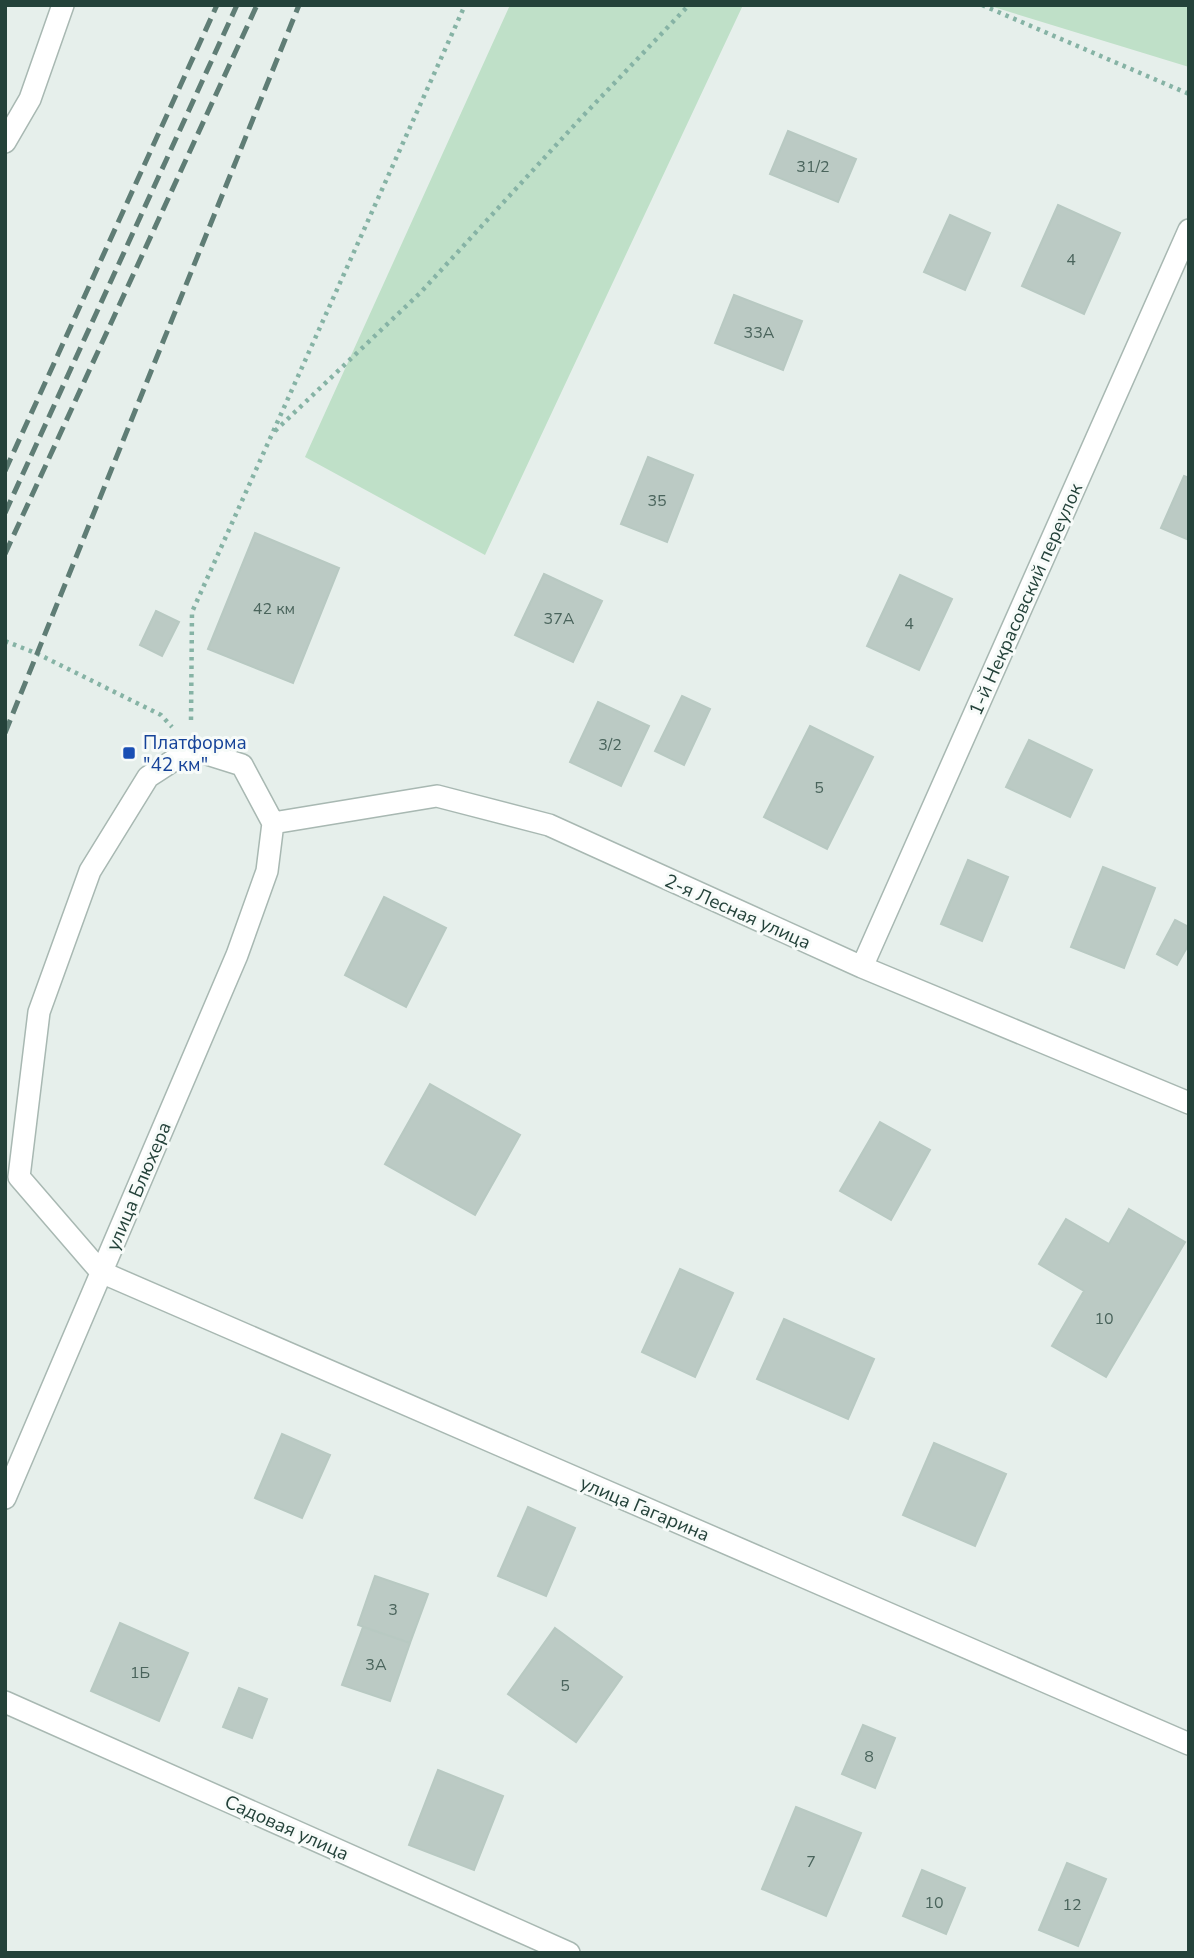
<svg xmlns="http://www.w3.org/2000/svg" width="1194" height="1958" viewBox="0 0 1194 1958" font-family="'Nunito Sans',sans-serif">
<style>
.green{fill:#bfe0c8}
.building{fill:#bbcac4;stroke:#b8c9c2;stroke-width:2}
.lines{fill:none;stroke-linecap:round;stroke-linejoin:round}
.minor-casing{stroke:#a8b8b2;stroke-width:24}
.path{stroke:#86b3a5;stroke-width:4.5;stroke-dasharray:3.5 5;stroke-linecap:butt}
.minor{stroke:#fff;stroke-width:21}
.rail{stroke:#5f7d75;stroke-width:5;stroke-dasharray:14 7;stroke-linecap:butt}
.transit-dot{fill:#1a4fb4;stroke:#f7fbf9;stroke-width:2.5}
.labels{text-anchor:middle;stroke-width:6;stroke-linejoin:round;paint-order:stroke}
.number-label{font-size:16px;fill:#4a645c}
.street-label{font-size:19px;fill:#24423a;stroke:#f7fbf9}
.transit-label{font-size:19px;fill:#164399;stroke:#f7fbf9;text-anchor:start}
</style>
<rect width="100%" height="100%" fill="#e6efeb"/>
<!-- green -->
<path class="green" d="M510,5H743L485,555L305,457Z
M987,5H1189V67Z"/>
<!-- building -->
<path class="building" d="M788,131L856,159L838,202L770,174Z
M1058,205L1120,233L1084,314L1022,286Z
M950,215L990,233L965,290L924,272Z
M734,295L802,321L783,370L715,343Z
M648,457L693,475L667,542L621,524Z
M1184,476L1189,478V540L1161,528Z
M255,533L339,568L293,683L208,649Z
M544,574L602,601L573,662L515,635Z
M900,575L952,599L919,670L867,646Z
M156,611L179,622L162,656L140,645Z
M682,696L710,709L684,765L655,751Z
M598,702L649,726L621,786L570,762Z
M810,726L873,757L827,849L764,817Z
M1029,740L1092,770L1070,817L1006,787Z
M968,860L1008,877L982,941L941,924Z
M1103,867L1155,888L1124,968L1071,947Z
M384,897L446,928L406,1007L345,975Z
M1175,920L1189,927V944L1177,965L1157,954Z
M430,1084L520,1135L475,1215L385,1164Z
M880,1122L930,1150L891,1220L840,1191Z
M1129,1209L1185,1242L1106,1377L1052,1346L1084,1291L1039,1264L1066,1219L1109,1244Z
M680,1269L733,1293L695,1377L642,1352Z
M784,1319L874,1359L848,1419L757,1379Z
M282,1434L330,1455L302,1518L255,1498Z
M934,1443L1006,1474L975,1546L903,1515Z
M528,1507L575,1528L546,1596L498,1576Z
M375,1576L428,1594L410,1643L358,1625Z
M120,1623L188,1653L159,1721L91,1691Z
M363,1627L410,1643L390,1701L342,1685Z
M555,1628L622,1677L576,1742L508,1694Z
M239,1688L267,1699L252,1738L223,1727Z
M863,1725L895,1738L875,1788L842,1774Z
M438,1770L503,1796L474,1870L409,1845Z
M796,1807L861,1833L826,1916L762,1889Z
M1067,1863L1106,1879L1078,1946L1039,1930Z
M922,1870L965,1888L946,1934L903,1916Z"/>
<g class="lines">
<defs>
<path id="minor" d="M5,142L30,99L63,5
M273,823L437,796L549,825L862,967L1189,1103
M862,967L1189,230
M5,1498L237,955L267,871L273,823L242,765L191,749L148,777L90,871L39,1012L19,1177L101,1272L1189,1744
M5,1702L569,1953"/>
</defs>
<!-- minor casing -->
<use href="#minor" class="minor-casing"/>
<!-- path -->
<path class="path" d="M982,5L1189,94
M275,431L421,292L581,118L689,5
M5,641L38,654L161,715L172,727
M191,720L192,612L465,5"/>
<!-- minor -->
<use href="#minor" class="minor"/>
<!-- rail -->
<path class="rail" d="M5,471L217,5
M5,513L237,5
M5,554L257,5
M5,733L299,5"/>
</g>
<!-- markers -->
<rect class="transit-dot" x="122" y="746" width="14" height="14" rx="3.5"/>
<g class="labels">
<!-- number labels -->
<g class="number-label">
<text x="813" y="172">31/2</text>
<text x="1071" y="265">4</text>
<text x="759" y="338">33А</text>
<text x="657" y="506">35</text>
<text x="274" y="614">42 км</text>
<text x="559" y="624">37А</text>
<text x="909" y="629">4</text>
<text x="610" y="750">3/2</text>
<text x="819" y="793">5</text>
<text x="1104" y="1324">10</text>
<text x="393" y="1615">3</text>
<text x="376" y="1670">3А</text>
<text x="140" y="1678">1Б</text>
<text x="565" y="1691">5</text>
<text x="869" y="1762">8</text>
<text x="811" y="1867">7</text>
<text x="934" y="1908">10</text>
<text x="1072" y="1910">12</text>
</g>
<!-- street labels -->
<g class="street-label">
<text transform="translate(1025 599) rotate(-66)" y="7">1-й Некрасовский переулок</text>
<text transform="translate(738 911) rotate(24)" y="7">2-я Лесная улица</text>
<text transform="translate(138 1186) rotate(-67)" y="7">улица Блюхера</text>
<text transform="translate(645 1508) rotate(23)" y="7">улица Гагарина</text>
<text transform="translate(287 1827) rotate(24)" y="7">Садовая улица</text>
</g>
<!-- transit labels -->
<g class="transit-label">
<text x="143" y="749">Платформа<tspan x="143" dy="22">"42 км"</tspan></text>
</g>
</g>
<!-- border -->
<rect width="1194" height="1958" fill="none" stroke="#24423a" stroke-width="14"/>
</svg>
